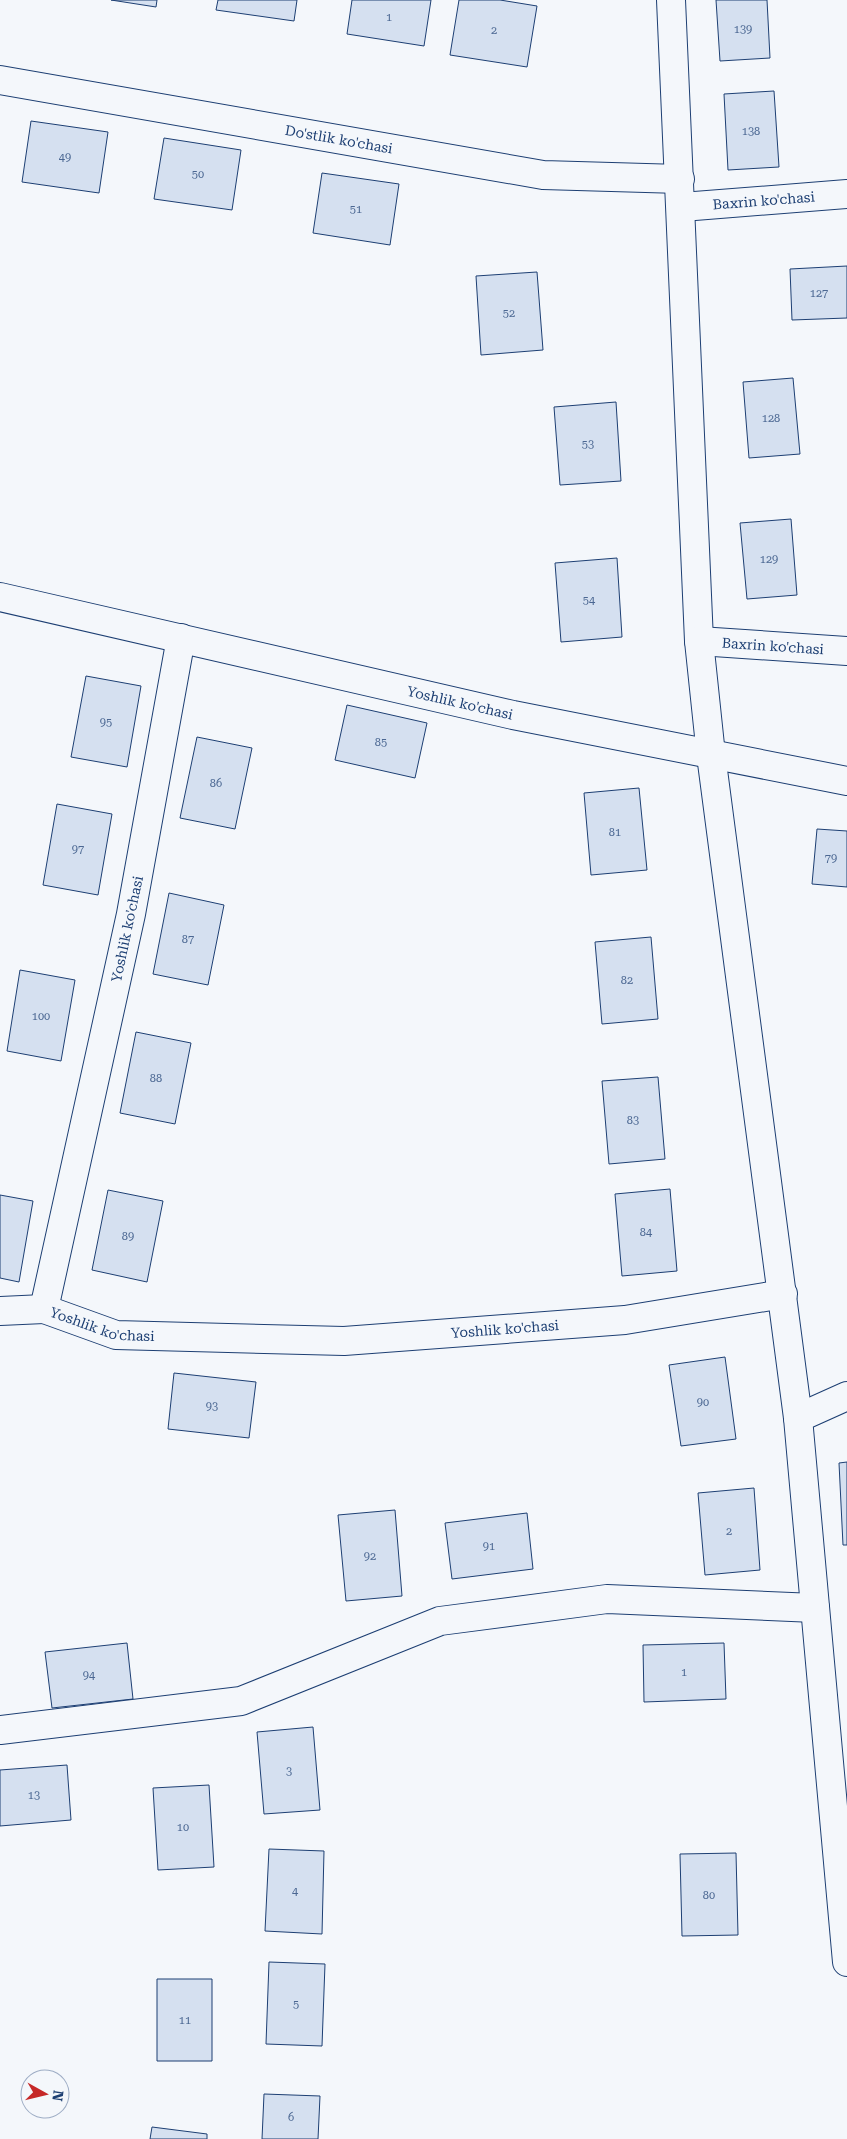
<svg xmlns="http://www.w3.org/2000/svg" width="847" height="2139" viewBox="0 0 847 2139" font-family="'Roboto Serif',serif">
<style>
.building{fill:#d5e0f0;stroke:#1d3f73}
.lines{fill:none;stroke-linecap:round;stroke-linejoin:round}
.minor-casing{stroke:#1d3f73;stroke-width:30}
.minor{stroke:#f4f7fb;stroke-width:28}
.labels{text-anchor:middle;stroke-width:4;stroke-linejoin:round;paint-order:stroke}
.number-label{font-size:11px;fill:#4b6792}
.street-label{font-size:14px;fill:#1d3f73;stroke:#f4f7fb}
</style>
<rect width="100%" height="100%" fill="#f4f7fb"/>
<!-- building -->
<path class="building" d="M111,0H157L156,7Z
M218,0H297L294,21L216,10Z
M352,0H431L424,46L347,34Z
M459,0H500L537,6L527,67L450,55Z
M716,0H767L770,58L720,61Z
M774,91L779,167L728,170L724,94Z
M31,121L108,132L99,193L22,182Z
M164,138L241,150L232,210L154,199Z
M322,173L399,184L390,245L313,233Z
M847,266V318L792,320L790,269Z
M537,272L543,350L481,355L476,276Z
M793,378L800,454L749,458L743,382Z
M616,402L621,481L560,485L554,407Z
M791,519L797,595L747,599L740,523Z
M617,558L622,637L561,642L555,563Z
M86,676L141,686L127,767L71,757Z
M347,705L427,723L415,778L335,760Z
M197,737L252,748L235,829L180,818Z
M639,788L647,870L591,875L584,793Z
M57,804L112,814L98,895L43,885Z
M817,829L847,831V887L812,884Z
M169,893L224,905L208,985L153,974Z
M651,937L658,1019L602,1024L595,942Z
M20,970L75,980L61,1061L7,1051Z
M136,1032L191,1043L175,1124L120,1113Z
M658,1077L665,1159L609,1164L602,1081Z
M670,1189L677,1271L622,1276L615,1194Z
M108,1190L163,1201L147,1282L92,1270Z
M0,1195L33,1201L19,1282L0,1278Z
M725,1357L736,1439L681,1446L669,1365Z
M174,1373L256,1382L249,1438L168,1429Z
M847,1462V1545H843L839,1463Z
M754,1488L760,1570L705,1575L698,1493Z
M395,1510L402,1596L346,1601L338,1515Z
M527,1513L533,1569L452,1579L445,1523Z
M127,1643L133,1699L52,1708L45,1652Z
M724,1643L726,1699L644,1702L643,1645Z
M313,1727L320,1810L264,1814L257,1732Z
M67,1765L71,1820L0,1826V1770Z
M209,1785L214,1867L158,1870L153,1788Z
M269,1849L324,1851L322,1934L265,1931Z
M736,1853L738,1935L682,1936L680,1854Z
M269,1962L325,1964L322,2046L266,2044Z
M157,1979H212V2061H157Z
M264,2094L320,2096L318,2139H262Z
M152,2127L207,2134V2139H150Z"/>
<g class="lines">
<defs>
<g id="minor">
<path d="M671,0L699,641L711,755L798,1418L847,1962"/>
<path id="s1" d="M0,80L543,175L680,179"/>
<path id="s2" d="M682,207L847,194"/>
<path id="s3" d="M0,597L513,715L847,781"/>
<path id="s4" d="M181,638L131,914L44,1309L116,1335L344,1341L625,1320L783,1294"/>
<path id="s5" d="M699,641L847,651"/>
<path d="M0,1311L44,1309"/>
<path d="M798,1418L847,1396"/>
<path d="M0,1730L241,1701L440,1621L607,1599L815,1608"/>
</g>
</defs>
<!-- minor casing -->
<use href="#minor" class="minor-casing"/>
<!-- minor -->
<use href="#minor" class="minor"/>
</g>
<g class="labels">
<!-- number labels -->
<g class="number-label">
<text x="389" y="21">1</text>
<text x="743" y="33">139</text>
<text x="494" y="34">2</text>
<text x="751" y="135">138</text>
<text x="65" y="161">49</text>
<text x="198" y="178">50</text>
<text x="356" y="213">51</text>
<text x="819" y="297">127</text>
<text x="509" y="317">52</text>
<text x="771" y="422">128</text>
<text x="588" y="448">53</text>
<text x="769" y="563">129</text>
<text x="589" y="604">54</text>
<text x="106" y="726">95</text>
<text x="381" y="746">85</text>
<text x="216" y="787">86</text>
<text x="615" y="836">81</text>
<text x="78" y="853">97</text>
<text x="831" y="862">79</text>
<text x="188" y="943">87</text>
<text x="627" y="984">82</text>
<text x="41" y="1020">100</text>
<text x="156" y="1082">88</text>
<text x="633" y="1124">83</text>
<text x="646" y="1236">84</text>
<text x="128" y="1240">89</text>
<text x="703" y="1406">90</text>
<text x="212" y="1410">93</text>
<text x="729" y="1535">2</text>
<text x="489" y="1550">91</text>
<text x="370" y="1560">92</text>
<text x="684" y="1676">1</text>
<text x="89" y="1679">94</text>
<text x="289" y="1775">3</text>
<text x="34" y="1799">13</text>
<text x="183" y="1831">10</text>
<text x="295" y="1895">4</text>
<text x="709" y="1899">80</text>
<text x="296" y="2008">5</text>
<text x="185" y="2024">11</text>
<text x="291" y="2121">6</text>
</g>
<!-- street labels -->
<g class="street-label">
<text dy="5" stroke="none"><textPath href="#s1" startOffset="344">Do'stlik ko'chasi</textPath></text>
<text dy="5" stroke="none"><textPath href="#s2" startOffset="82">Baxrin ko'chasi</textPath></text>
<text dy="5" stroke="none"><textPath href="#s5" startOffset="74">Baxrin ko'chasi</textPath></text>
<text dy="5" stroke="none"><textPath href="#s3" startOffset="472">Yoshlik ko'chasi</textPath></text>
<text transform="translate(127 929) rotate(-78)" y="5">Yoshlik ko'chasi</text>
<text dy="5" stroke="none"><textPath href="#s4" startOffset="746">Yoshlik ko'chasi</textPath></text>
<text dy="5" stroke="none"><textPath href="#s4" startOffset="1151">Yoshlik ko'chasi</textPath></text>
</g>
</g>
<!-- north arrow -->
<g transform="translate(45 2094) rotate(98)"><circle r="24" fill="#f4f7fb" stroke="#9eadc5"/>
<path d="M0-4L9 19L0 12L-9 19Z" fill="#c62828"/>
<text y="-8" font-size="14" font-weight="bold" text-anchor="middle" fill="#1d3f73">N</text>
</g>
</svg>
